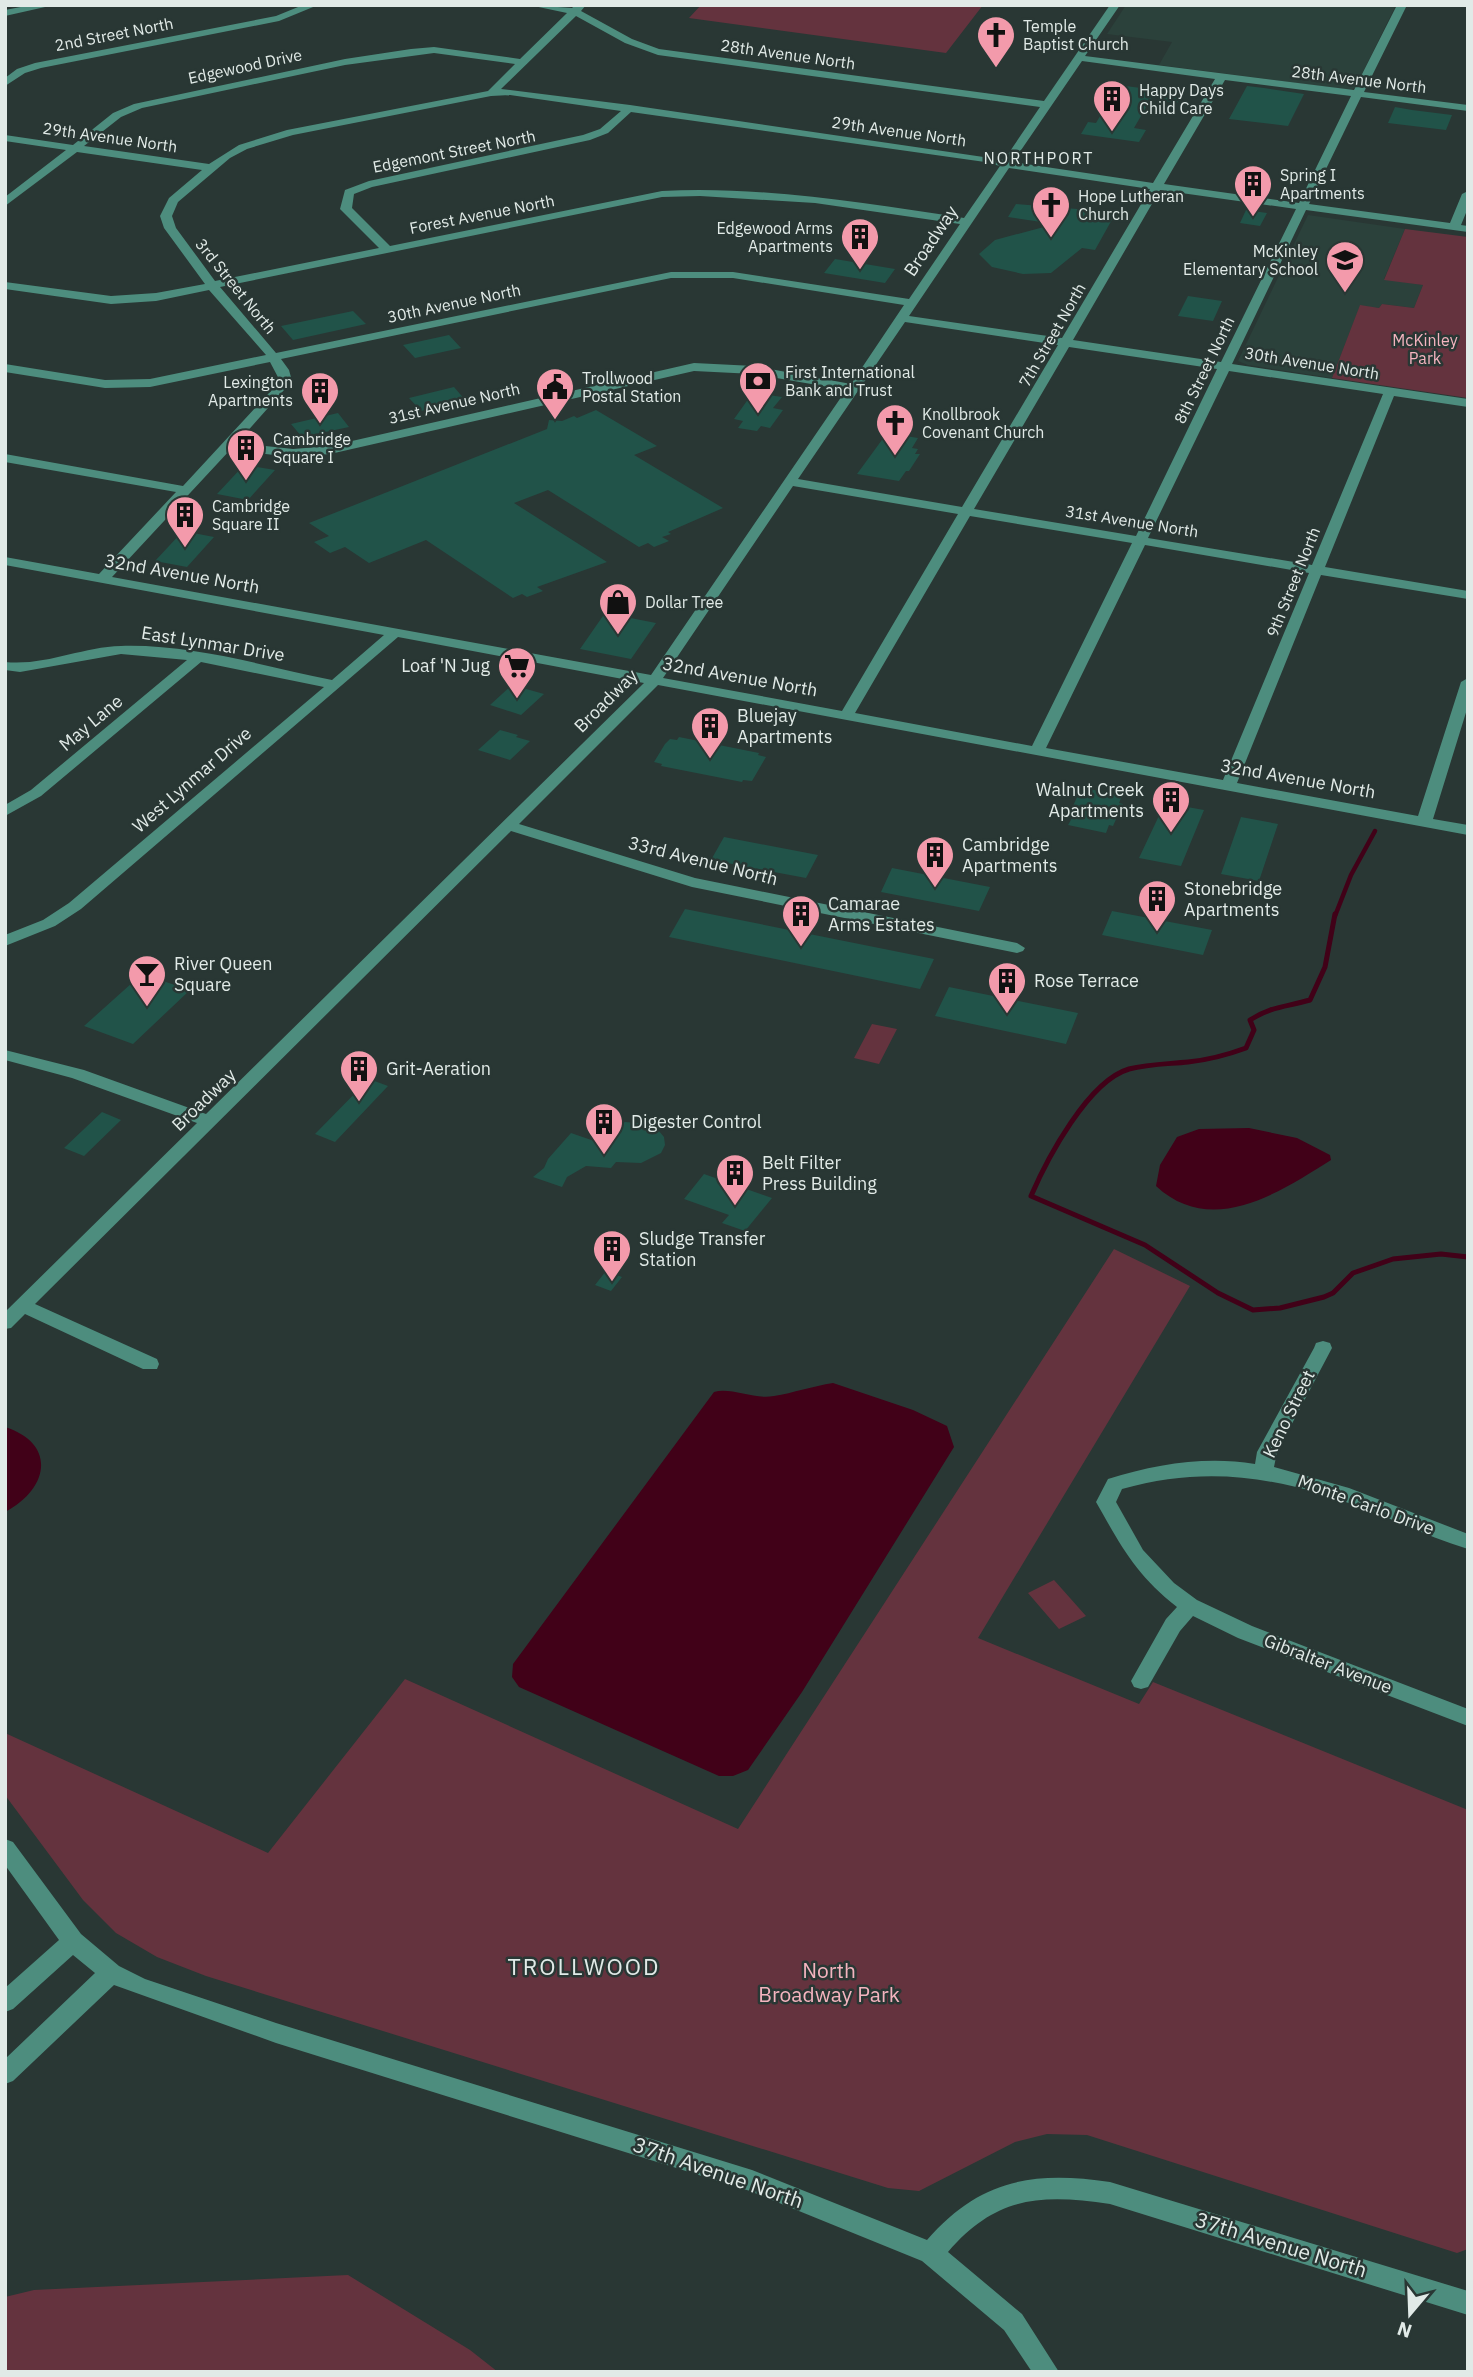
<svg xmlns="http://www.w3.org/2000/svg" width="1473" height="2377" viewBox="0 0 1473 2377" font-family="'IBM Plex Sans',sans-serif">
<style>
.built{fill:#2b413b}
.green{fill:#64333e}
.water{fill:#410118}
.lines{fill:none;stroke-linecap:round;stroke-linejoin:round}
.stream-far1{stroke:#410118;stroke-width:4.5}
.stream{stroke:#410118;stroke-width:5}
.building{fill:#215349}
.minor{fill:#4d8d7e;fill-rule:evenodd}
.labels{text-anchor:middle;stroke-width:5;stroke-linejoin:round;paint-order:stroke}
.far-poi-label{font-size:16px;fill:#e1eae7;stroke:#293734;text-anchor:start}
.far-street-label{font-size:16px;fill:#e1eae7;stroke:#293734}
.far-neighbourhood-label{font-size:16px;letter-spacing:2px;fill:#e1eae7;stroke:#293734}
.far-park-label{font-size:16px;fill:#f4b4bf;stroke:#293734}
.street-label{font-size:18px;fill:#e1eae7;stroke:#293734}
.poi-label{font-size:18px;fill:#e1eae7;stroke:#293734;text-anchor:start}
.near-park-label{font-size:21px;fill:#f4b4bf;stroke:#293734}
.near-street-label{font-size:21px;fill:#e1eae7;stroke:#293734}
.near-neighbourhood-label{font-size:23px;letter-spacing:2px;fill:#e1eae7;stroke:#293734}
</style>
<rect width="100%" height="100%" fill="#293734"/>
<!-- built -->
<path class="built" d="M1126,5H1396L1355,88L1350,90L1159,65L1172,42L1107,34Z
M1308,215L1405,229L1384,279L1423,285L1414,308L1382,304L1379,308L1360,306L1332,378L1248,365L1238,361Z"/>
<!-- green -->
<path class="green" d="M701,5H983L946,53L689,18Z
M1405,229L1468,237V398L1332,378L1360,305L1379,308L1382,304L1414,308L1423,285L1384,280Z
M872,1024L897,1029L879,1064L854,1058Z
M1114,1249L1190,1286L978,1638L1139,1704L1153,1682L1468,1810V2249L1457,2253L1087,2135L1047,2134L1015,2142L919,2191L888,2188L206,1976L157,1957L116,1933L83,1900L5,1795V1733L268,1853L405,1679L738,1829Z
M1054,1580L1086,1616L1059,1629L1028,1593Z
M348,2275L470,2350L498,2372H5V2297L34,2290Z"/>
<!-- water -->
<path class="water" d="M1249,1128L1297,1138L1330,1155L1331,1160C1280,1192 1212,1238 1156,1186L1160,1165L1177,1137L1199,1129Z
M833,1383L913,1410L947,1426L954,1447L802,1692L748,1770L733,1776H719L519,1687L512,1677L513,1664L714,1392C731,1387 754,1400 774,1396C793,1393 813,1386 833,1383Z
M5,1427C58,1444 48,1490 5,1512Z"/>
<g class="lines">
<!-- stream-far1 -->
<path class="stream-far1" d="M1335,916L1351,875L1375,831"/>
<!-- stream -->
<path class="stream" d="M1335,914L1325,967L1310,1000C1286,1007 1272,1006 1250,1020L1254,1030L1246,1048C1227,1055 1208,1060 1188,1062C1168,1064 1148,1064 1129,1069C1088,1081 1047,1159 1031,1196L1145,1245L1218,1293L1253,1310L1280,1308L1324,1297L1333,1293L1353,1273L1393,1259L1441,1254L1468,1257"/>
</g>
<!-- building -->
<path class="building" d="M1118,85L1156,90L1134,128L1146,130L1139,142L1081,134L1088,122L1096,123Z
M1167,86L1185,88L1177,103L1159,100Z
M1247,86L1264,88L1304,94L1288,126L1229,119Z
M1395,107L1412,110L1452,115L1446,130L1388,123Z
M1016,204L1077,209L1114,216L1095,250L1082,248L1051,273L1023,274L992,267L979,254L995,240L1055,224L1008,217Z
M1246,210L1267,213L1260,226L1240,223Z
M835,259L895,269L885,283L824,273Z
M1188,296L1222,301L1213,321L1178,316Z
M353,311L366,324L293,340L281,326Z
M449,335L461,348L415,358L403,345Z
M454,387L466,401L421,411L409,398Z
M762,394L782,397L773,408L783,410L770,428L761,426L757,431L738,428L743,421L734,419L749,398L758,400Z
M596,410L657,446L634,455L723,508L668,532L671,534L662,537L669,541L654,547L648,543L639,547L548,490L514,503L607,562L537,587L543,591L527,597L522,594L513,598L426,540L369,563L345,547L330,553L314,542L329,536L309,523L547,429L549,420L562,421L574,416L577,418Z
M338,413L349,427L302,437L291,424Z
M887,433L918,438L912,448L918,449L915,454H920L909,471H906L899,481L857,474Z
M244,465L275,470L248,500L217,494Z
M183,531L214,537L187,567L155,561Z
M605,613L656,623L631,659L580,649Z
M512,685L544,694L521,715L490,705Z
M500,730L518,735L516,737L530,741L510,760L478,750Z
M679,737L759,753L758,755L766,757L752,781L743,780L742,782L661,766L662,764L654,762L665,744L670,739L677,740Z
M1085,788L1122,796L1119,803L1123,804L1113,826L1109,825L1106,833L1068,825L1072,818L1068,817L1078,795L1082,796Z
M1165,803L1204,810L1181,866L1139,858Z
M1241,817L1278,824L1259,881L1221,874Z
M724,837L818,855L806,878L711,860Z
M892,868L990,887L979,911L881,892Z
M685,909L934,959L920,989L669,937Z
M1112,911L1212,930L1203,955L1102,935Z
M142,974L190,990L133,1044L84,1026Z
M949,987L1078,1013L1066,1044L935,1016Z
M369,1079L388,1086L335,1142L315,1134Z
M102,1112L121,1120L84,1156L64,1148Z
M625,1122L649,1124L658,1130L664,1137L665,1145L661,1153L641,1163L616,1162L611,1168L586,1166L567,1177L562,1187L533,1177L544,1168L548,1159L571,1133L600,1143L605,1132Z
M704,1174L772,1198L745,1231L722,1223L729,1215L684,1199Z
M606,1271L622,1277L611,1291L595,1285Z"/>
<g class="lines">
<!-- minor -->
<path class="minor" d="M31,5H54L5,16V10Z
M303,5H318L279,21L41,68L25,73L5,86V78L17,69L35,63L276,16Z
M529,5L572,8L575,5H586L581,11L632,39L659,49L1044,101L1110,5H1120L1085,56L1354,90L1397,5H1407L1364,92L1468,105V111L1361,97L1309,204L1450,223L1462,194L1468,191V208L1461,225L1468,226V232L1306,210L1232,364L1468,399V407L1394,396L1325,567L1468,591V599L1321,575L1237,783L1418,816L1461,682L1468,678V706L1433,819L1468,825V835L658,685L519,824L695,878L1017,943L1025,948L1023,951L1017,953L692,887L511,831L35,1304L157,1359L159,1364L157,1369H143L25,1314L11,1328L5,1329V1312L197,1123L72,1078L5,1060V1050L84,1070L206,1114L644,683L398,637L81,909L55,926L5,946V935L43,920L69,903L324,687L201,662L41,796L5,816V805L31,790L187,660L121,654L20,672L5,670V662C46,666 81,647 121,646C192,644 263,666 332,680L384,635L5,565V557L99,574L176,492L5,462V454L183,486L280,381L270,362L150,387L105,388L5,372V364L105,380L150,379L266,355L209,290L156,301L111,304L5,289V282L111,296L156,293L205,284L164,228L160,216L169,198L202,170L77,152L5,206V197L66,150L5,141V135L73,145L113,113L134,104L345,59L411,49L434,47L520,59L567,13ZM576,16L625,43L658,55L1040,107L1004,160L630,105L501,89ZM434,53L515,64L488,91L287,130L239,145L209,164L84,146L121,117L142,108L345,65ZM1082,61L1215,79L1153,183L1013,162ZM1225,80L1351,96L1299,203L1164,184ZM510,95L621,111L600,129L583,135L369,181L345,190L340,209L379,248L215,281L176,228L172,216L178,202L230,158L247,149L293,135L491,96ZM631,112L985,162L1000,166L964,218C863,203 764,186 662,191L390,246L352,208L354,194L372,187L590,140L608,133ZM1009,168L1150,189L1062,338L909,316ZM1160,190L1296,209L1221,362L1073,340ZM700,196L815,203L960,224L909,299L733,272H671L276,353L220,287L662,197ZM671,278H733L904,305L851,384L754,366L694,363L330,446L293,449L237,443L292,381L289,370L281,359ZM905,322L1058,345L962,507L798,479ZM1069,347L1217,369L1136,536L974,509ZM694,371L754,374L846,390L651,675L112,577L230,450L293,457L330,454ZM1229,371L1383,394L1312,565L1148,538ZM793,486L958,514L842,711L663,678ZM970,516L1132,543L1032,746L855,713ZM1145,545L1309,573L1223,780L1046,748Z
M1323,1341L1330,1343L1332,1348L1277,1452L1274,1467L1349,1488L1468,1534V1549C1434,1539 1401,1523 1368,1510C1283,1478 1211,1464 1122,1489L1116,1502L1143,1550L1174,1583L1197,1600L1252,1626L1468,1709V1726L1238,1638L1193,1616L1180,1631L1148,1687L1141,1689L1134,1687L1131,1681L1166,1619L1177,1607C1136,1575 1121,1546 1096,1502L1108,1479C1157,1464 1205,1456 1255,1464L1257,1452L1314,1348L1316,1343Z
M5,1839L13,1842L81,1934L119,1966L145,1979L276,2023L752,2170L927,2240C980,2179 1033,2171 1110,2182L1468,2291V2315L1110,2204C1041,2194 996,2196 948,2252L1022,2314L1059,2372H1032L1004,2330L922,2261L750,2191L276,2043L114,1985L13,2081L5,2084V2059L95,1973L73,1955L13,2009L5,2012V1988L59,1940L5,1865Z"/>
</g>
<!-- icons -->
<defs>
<symbol id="church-pin" viewBox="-11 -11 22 30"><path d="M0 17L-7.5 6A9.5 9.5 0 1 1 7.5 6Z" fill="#f39aab" stroke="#293734"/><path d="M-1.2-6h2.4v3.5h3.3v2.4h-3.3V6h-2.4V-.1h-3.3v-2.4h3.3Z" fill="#111"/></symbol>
<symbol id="building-pin" viewBox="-11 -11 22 30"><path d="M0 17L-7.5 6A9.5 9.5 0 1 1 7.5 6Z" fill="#f39aab" stroke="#293734"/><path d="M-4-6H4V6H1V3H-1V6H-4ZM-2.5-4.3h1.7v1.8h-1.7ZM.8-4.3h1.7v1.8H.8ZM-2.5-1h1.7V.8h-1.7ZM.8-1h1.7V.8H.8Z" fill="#111"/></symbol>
<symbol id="school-pin" viewBox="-11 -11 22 30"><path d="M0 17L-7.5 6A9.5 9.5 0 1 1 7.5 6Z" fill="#f39aab" stroke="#293734"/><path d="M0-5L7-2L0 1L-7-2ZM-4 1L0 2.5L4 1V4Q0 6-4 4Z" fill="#111"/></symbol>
<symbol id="bank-pin" viewBox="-11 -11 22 30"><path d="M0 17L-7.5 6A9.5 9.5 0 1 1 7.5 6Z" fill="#f39aab" stroke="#293734"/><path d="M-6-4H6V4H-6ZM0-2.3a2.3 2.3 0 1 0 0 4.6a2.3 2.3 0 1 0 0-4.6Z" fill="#111"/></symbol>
<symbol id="civic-pin" viewBox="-11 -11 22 30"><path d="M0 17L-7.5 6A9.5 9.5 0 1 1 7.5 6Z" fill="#f39aab" stroke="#293734"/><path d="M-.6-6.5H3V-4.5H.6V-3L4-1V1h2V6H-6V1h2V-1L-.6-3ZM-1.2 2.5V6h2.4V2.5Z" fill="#111"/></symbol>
<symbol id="shop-pin" viewBox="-11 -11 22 30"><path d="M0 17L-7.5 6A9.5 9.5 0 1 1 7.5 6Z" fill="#f39aab" stroke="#293734"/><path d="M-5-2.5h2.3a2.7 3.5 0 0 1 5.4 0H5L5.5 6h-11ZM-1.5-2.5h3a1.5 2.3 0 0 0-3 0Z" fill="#111"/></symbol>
<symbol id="supermarket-pin" viewBox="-11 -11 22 30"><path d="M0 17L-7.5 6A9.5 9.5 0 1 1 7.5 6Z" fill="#f39aab" stroke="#293734"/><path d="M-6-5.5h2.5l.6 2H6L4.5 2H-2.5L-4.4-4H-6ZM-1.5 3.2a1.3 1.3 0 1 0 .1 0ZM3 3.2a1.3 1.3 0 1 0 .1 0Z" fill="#111"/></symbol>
<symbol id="bar-pin" viewBox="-11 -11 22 30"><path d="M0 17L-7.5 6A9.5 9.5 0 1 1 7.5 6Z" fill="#f39aab" stroke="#293734"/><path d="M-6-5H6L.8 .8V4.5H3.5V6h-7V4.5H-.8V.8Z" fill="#111"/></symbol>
</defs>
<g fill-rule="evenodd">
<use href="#church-pin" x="974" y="13" width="44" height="60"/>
<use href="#building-pin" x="1090" y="77" width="44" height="60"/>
<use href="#building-pin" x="1231" y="162" width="44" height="60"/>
<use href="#church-pin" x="1029" y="183" width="44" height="60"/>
<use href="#building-pin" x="838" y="215" width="44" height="60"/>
<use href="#school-pin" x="1323" y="238" width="44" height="60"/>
<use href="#bank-pin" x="736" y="359" width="44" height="60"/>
<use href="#civic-pin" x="533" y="365" width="44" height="60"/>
<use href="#building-pin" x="298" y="369" width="44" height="60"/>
<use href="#church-pin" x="873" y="401" width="44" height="60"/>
<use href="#building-pin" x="224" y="426" width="44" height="60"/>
<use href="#building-pin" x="163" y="493" width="44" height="60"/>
<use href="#shop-pin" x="596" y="580" width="44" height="60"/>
<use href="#supermarket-pin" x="495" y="644" width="44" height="60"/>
<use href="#building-pin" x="688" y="704" width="44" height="60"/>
<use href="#building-pin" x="1149" y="778" width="44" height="60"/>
<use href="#building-pin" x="913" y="833" width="44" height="60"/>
<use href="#building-pin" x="1135" y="877" width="44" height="60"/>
<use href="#building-pin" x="779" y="892" width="44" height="60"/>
<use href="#bar-pin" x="125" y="952" width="44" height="60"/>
<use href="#building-pin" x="985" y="959" width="44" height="60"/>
<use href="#building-pin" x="337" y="1047" width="44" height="60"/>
<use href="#building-pin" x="582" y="1100" width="44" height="60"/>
<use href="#building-pin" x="713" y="1151" width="44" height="60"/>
<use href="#building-pin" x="590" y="1227" width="44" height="60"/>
</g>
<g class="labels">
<!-- far-poi labels -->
<g class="far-poi-label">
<text x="1023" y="32">Temple<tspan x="1023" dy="18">Baptist Church</tspan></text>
<text x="1139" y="96">Happy Days<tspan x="1139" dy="18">Child Care</tspan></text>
<text x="1280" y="181">Spring I<tspan x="1280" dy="18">Apartments</tspan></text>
<text x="1078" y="202">Hope Lutheran<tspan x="1078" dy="18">Church</tspan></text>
<text x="833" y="234" text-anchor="end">Edgewood Arms<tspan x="833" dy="18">Apartments</tspan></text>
<text x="1318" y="257" text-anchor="end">McKinley<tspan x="1318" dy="18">Elementary School</tspan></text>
<text x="785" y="378">First International<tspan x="785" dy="18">Bank and Trust</tspan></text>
<text x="582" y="384">Trollwood<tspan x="582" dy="18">Postal Station</tspan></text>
<text x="293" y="388" text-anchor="end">Lexington<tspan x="293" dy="18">Apartments</tspan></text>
<text x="922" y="420">Knollbrook<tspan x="922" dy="18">Covenant Church</tspan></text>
<text x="273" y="445">Cambridge<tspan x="273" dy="18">Square I</tspan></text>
<text x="212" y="512">Cambridge<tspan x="212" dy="18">Square II</tspan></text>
<text x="645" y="608">Dollar Tree</text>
</g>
<!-- far-street labels -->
<g class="far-street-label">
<text transform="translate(114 34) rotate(-11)" y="6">2nd Street North</text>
<text transform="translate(788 54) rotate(8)" y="6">28th Avenue North</text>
<text transform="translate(245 66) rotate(-12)" y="6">Edgewood Drive</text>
<text transform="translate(1359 79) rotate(7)" y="6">28th Avenue North</text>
<text transform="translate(899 131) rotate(8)" y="6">29th Avenue North</text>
<text transform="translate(110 137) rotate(8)" y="6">29th Avenue North</text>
<text transform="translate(454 151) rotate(-11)" y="6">Edgemont Street North</text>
<text transform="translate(482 214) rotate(-11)" y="6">Forest Avenue North</text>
<text transform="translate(236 286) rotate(51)" y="6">3rd Street North</text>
<text transform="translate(454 303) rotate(-12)" y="6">30th Avenue North</text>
<text transform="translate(1052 335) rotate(-60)" y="6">7th Street North</text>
<text transform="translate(1312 363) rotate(9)" y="6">30th Avenue North</text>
<text transform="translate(1204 370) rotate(-64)" y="6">8th Street North</text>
<text transform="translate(454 403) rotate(-13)" y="6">31st Avenue North</text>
<text transform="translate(1132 521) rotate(9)" y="6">31st Avenue North</text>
<text transform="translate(1293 582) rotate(-68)" y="6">9th Street North</text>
</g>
<!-- far-neighbourhood labels -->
<g class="far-neighbourhood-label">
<text x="1039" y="164">NORTHPORT</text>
</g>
<!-- far-park labels -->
<g class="far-park-label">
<text x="1425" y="346">McKinley<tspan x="1425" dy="18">Park</tspan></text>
</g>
<!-- street labels -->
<g class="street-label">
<text transform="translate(931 241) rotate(-56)" y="6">Broadway</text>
<text transform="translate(182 574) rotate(10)" y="6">32nd Avenue North</text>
<text transform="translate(213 644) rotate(9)" y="6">East Lynmar Drive</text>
<text transform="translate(740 677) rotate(10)" y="6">32nd Avenue North</text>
<text transform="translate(606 701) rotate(-45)" y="6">Broadway</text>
<text transform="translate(91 723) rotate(-40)" y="6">May Lane</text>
<text transform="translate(1298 779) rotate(10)" y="6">32nd Avenue North</text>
<text transform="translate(192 780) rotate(-41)" y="6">West Lynmar Drive</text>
<text transform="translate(703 861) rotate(14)" y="6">33rd Avenue North</text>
<text transform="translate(204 1100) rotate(-44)" y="6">Broadway</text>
<text transform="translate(1289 1414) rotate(-64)" y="6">Keno Street</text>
<text transform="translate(1366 1505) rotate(20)" y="6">Monte Carlo Drive</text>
<text transform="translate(1328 1664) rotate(21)" y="6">Gibralter Avenue</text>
</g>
<!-- poi labels -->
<g class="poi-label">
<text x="490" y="672" text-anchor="end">Loaf 'N Jug</text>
<text x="737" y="722">Bluejay<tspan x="737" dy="21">Apartments</tspan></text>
<text x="1144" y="796" text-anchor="end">Walnut Creek<tspan x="1144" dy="21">Apartments</tspan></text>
<text x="962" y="851">Cambridge<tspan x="962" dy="21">Apartments</tspan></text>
<text x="1184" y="895">Stonebridge<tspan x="1184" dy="21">Apartments</tspan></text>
<text x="828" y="910">Camarae<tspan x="828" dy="21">Arms Estates</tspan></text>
<text x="174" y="970">River Queen<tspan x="174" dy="21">Square</tspan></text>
<text x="1034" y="987">Rose Terrace</text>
<text x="386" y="1075">Grit-Aeration</text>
<text x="631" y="1128">Digester Control</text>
<text x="762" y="1169">Belt Filter<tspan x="762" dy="21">Press Building</tspan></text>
<text x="639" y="1245">Sludge Transfer<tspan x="639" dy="21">Station</tspan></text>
</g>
<!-- near-park labels -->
<g class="near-park-label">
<text x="829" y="1978">North<tspan x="829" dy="24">Broadway Park</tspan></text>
</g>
<!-- near-street labels -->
<g class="near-street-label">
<text transform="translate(718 2173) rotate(19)" y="7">37th Avenue North</text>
<text transform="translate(1281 2245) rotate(17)" y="7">37th Avenue North</text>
</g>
<!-- near-neighbourhood labels -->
<g class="near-neighbourhood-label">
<text x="584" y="1975">TROLLWOOD</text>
</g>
</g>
<!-- border -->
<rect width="1473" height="2377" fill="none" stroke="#e1eae7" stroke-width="14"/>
<!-- north arrow -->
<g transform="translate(1410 2314) rotate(199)" stroke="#293734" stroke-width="5" paint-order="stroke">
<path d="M0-5L12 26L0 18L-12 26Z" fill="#e1eae7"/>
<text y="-10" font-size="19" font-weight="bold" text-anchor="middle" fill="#e1eae7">N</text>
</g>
</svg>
